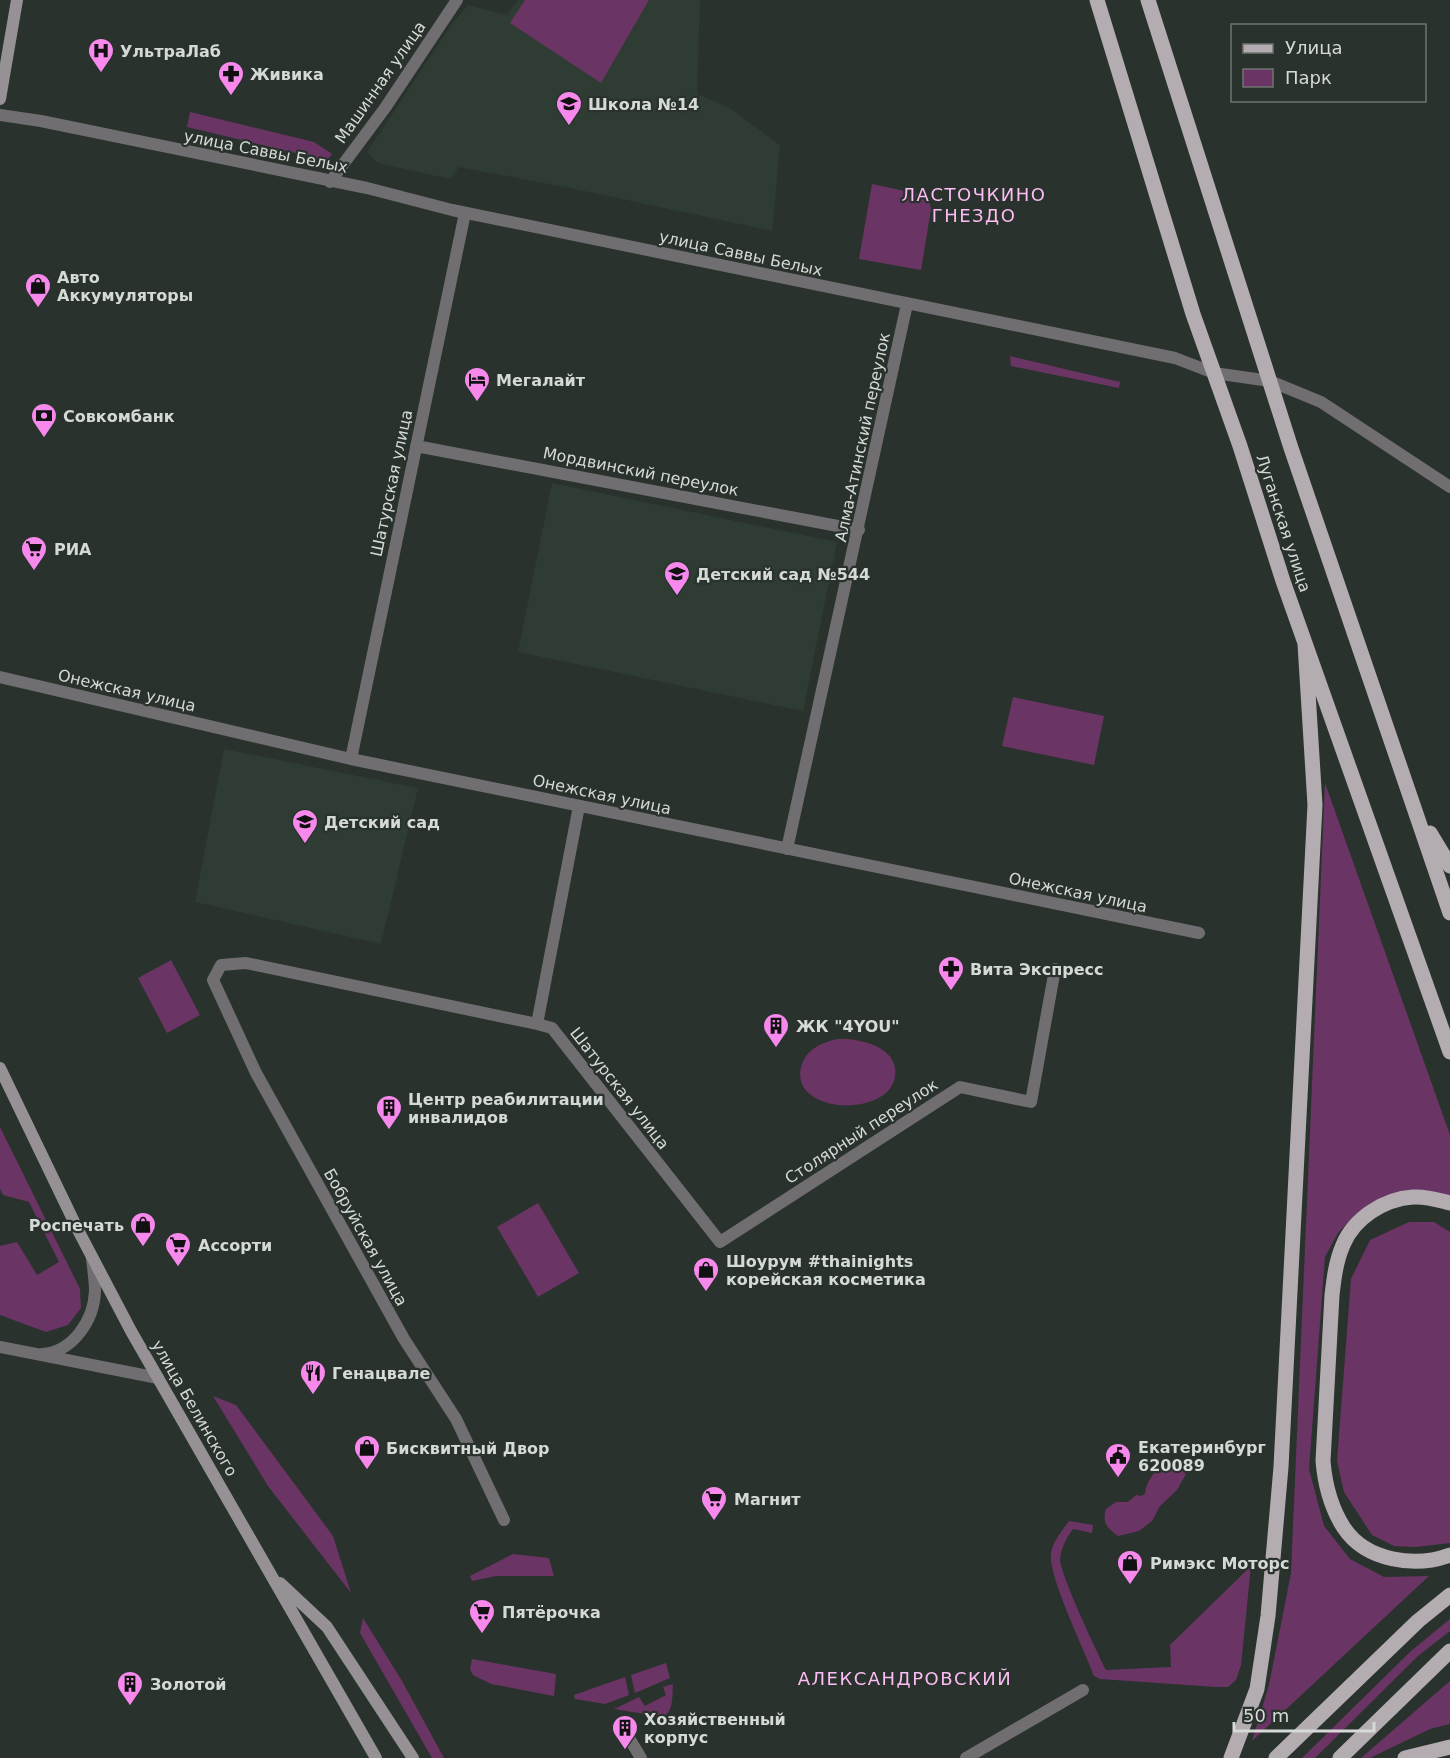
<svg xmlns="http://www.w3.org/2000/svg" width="1450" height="1758" viewBox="0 0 1450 1758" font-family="'DejaVu Sans',sans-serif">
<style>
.built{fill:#2e3c33}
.green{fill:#6a3564}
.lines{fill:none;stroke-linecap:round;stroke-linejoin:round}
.minor{stroke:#716e71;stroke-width:12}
.tertiary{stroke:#716e71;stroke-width:12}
.secondary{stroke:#969195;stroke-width:12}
.primary{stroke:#b3acb1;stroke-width:15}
.labels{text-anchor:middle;stroke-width:4.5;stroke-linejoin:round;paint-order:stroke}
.poi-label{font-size:16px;font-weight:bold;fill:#d6dad7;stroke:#2a322d;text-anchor:start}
.street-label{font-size:16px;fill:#d6dad7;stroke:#2a322d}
.neighbourhood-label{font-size:18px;letter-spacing:1.5px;fill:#fbbdf3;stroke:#2a322d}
</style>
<rect width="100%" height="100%" fill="#2a322d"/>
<!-- built -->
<path class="built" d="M518,0H700L697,94L730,108L780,145L772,231L570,188L459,167L450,179L378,163L367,152L452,24L468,5L507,15Z
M552,483L837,542L803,711L518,652Z
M224,749L418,788L381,944L195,902Z"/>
<!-- green -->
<path class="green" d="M525,0H649L601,83L510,23Z
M190,112L314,142L332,154L322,167L307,165L308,156L187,127Z
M872,184L928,196L931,209L921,270L859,259Z
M1010,356L1120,382L1119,388L1011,366Z
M1013,697L1104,716L1094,765L1002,746Z
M1325,783L1450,1135V1198L1441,1194L1355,1215L1338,1233L1325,1257L1309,1469L1324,1526L1350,1559L1384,1577L1429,1576L1252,1741L1269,1685L1291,1573Z
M171,960L200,1015L167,1033L138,978Z
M838,1039C857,1038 892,1045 895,1068C902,1120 784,1117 802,1064C808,1048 823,1042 838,1039Z
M0,1127L80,1289L81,1308L68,1325L46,1332L0,1315V1246L17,1242L37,1275L59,1262L29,1202L3,1195L0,1189Z
M538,1203L579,1273L538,1297L497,1227Z
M1409,1222H1434L1450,1232V1543L1416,1547L1394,1546L1372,1535L1344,1492L1337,1461L1351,1279L1370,1240Z
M213,1396L236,1405L333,1536L351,1593L268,1486Z
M1162,1462C1172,1462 1181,1465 1186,1474L1177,1490L1160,1506L1152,1521L1139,1531L1118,1536C1107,1528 1102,1523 1106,1509L1116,1502H1128L1136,1495L1141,1496L1145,1494C1146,1480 1155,1473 1162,1462Z
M1069,1521L1093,1525L1092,1533L1073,1529C1067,1537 1061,1548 1060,1559C1060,1574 1097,1652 1106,1670L1171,1667L1170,1645L1251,1566L1241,1665L1236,1680L1228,1687H1216L1100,1679L1094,1676C1085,1651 1048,1576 1051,1554C1052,1542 1062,1531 1069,1521Z
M513,1554L549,1558L554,1576H496L472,1581L470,1576Z
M363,1618L402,1681L444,1758H432L360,1633Z
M1450,1619V1631L1418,1656L1315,1758H1302L1411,1651Z
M472,1659L556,1674L554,1696L491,1684L473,1675L470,1669Z
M666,1663L670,1678L635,1693L631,1675Z
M625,1677L629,1695L605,1704L575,1699L574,1695Z
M1450,1681V1724L1430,1729L1370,1758H1361Z
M673,1684C672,1696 674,1711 663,1717L614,1709L639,1697L645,1706L666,1695L663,1687Z"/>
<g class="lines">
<!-- minor -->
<path class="minor" d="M330,182L385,108L457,0
M1270,381L1321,402L1450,487
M416,446L859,530
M0,677L351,759L1199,933
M351,759L465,213
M579,806L537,1024L552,1028L720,1242L960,1087L1031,1102L1055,969
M787,849L907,304
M504,1520L456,1419L404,1339L256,1073L213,980L221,965L246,963L537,1024
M623,1728L641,1758
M966,1758L1083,1690"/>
<!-- tertiary -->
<path class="tertiary" d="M0,115L41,121L367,188L452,210L1175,358L1214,373L1270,381
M0,1347L158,1378
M42,1354C73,1352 94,1320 95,1291C95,1280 93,1269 92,1258"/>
<!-- secondary -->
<path class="secondary" d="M0,99L17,0
M0,1068L78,1230L131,1331L376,1758
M280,1583L327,1627L413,1758"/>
<!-- primary -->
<path class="primary" d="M1097,0L1193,314L1240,446L1283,581L1450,1052
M1148,0L1291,448L1450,913
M1430,833L1450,866
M1450,1203C1438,1200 1426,1196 1413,1197C1384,1199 1354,1218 1343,1245C1336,1261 1334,1278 1332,1295L1323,1461C1325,1485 1331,1508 1344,1528C1366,1561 1415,1568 1450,1555
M1231,1758L1257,1689L1268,1616L1281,1467L1315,805L1305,644
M1276,1758L1418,1621L1450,1595
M1340,1758L1450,1651
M1405,1758L1450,1747"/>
</g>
<!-- icons -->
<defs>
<symbol id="hospital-pin" viewBox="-11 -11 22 30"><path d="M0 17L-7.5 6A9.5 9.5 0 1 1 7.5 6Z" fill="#f788ec" stroke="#2a322d"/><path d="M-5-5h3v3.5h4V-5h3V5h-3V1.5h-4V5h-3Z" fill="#111"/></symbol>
<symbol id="pharmacy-pin" viewBox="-11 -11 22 30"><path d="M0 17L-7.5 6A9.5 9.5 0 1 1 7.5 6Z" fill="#f788ec" stroke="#2a322d"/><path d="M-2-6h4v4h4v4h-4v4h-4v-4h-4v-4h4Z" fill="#111"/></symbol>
<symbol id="school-pin" viewBox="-11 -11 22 30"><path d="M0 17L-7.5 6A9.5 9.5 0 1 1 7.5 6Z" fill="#f788ec" stroke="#2a322d"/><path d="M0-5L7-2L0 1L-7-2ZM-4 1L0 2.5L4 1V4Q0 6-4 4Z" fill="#111"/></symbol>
<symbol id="shop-pin" viewBox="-11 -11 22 30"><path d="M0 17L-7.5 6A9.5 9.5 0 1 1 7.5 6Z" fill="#f788ec" stroke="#2a322d"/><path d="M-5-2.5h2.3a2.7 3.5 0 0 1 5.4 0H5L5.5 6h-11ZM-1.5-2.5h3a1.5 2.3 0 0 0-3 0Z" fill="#111"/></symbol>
<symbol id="hotel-pin" viewBox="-11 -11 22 30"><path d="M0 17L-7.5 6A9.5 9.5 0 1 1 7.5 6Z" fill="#f788ec" stroke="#2a322d"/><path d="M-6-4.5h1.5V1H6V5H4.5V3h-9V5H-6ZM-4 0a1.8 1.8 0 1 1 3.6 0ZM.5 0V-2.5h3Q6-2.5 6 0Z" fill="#111"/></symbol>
<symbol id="bank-pin" viewBox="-11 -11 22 30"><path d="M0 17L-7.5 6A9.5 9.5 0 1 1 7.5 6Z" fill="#f788ec" stroke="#2a322d"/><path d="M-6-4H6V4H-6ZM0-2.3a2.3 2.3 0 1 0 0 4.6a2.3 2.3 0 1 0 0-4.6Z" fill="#111"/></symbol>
<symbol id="supermarket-pin" viewBox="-11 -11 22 30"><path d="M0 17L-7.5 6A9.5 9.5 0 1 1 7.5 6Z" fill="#f788ec" stroke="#2a322d"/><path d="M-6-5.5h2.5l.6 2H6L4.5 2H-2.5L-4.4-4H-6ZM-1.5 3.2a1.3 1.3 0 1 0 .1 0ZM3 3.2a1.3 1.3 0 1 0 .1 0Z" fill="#111"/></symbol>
<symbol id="building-pin" viewBox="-11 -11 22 30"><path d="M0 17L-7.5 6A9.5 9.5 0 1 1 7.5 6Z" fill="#f788ec" stroke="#2a322d"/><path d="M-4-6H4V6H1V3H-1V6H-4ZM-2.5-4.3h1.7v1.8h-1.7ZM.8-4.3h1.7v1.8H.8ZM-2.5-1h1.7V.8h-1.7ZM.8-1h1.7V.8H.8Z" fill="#111"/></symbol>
<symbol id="restaurant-pin" viewBox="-11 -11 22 30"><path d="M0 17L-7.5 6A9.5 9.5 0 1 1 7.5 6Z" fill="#f788ec" stroke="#2a322d"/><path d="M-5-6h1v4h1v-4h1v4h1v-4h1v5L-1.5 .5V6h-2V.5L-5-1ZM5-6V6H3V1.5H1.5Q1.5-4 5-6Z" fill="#111"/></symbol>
<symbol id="civic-pin" viewBox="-11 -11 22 30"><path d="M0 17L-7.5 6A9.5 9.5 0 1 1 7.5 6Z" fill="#f788ec" stroke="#2a322d"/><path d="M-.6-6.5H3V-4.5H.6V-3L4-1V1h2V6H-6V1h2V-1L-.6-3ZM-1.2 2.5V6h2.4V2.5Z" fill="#111"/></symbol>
</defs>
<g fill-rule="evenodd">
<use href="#hospital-pin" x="86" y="36" width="30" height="40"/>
<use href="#pharmacy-pin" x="216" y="59" width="30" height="40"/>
<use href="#school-pin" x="554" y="89" width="30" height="40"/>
<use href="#shop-pin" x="23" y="271" width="30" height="40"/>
<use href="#hotel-pin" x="462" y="365" width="30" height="40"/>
<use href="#bank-pin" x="29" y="401" width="30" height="40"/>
<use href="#supermarket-pin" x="19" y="534" width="30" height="40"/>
<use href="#school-pin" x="662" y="559" width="30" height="40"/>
<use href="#school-pin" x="290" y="807" width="30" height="40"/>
<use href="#pharmacy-pin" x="936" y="954" width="30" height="40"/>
<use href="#building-pin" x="761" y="1011" width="30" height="40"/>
<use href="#building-pin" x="374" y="1093" width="30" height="40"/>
<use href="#shop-pin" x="128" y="1210" width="30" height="40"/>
<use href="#supermarket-pin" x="163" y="1230" width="30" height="40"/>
<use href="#shop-pin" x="691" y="1255" width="30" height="40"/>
<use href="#restaurant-pin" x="298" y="1358" width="30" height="40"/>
<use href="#shop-pin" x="352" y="1433" width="30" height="40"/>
<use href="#civic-pin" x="1103" y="1441" width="30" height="40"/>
<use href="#supermarket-pin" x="699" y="1484" width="30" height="40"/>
<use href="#shop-pin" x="1115" y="1548" width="30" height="40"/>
<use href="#supermarket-pin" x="467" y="1597" width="30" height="40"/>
<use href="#building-pin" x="115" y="1669" width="30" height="40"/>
<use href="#building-pin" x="610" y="1713" width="30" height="40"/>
</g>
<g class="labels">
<!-- poi labels -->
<g class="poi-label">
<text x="120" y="57">УльтраЛаб</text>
<text x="250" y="80">Живика</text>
<text x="588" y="110">Школа №14</text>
<text x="57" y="283">Авто<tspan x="57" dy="18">Аккумуляторы</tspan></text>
<text x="496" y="386">Мегалайт</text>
<text x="63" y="422">Совкомбанк</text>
<text x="54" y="555">РИА</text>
<text x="696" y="580">Детский сад №544</text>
<text x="324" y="828">Детский сад</text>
<text x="970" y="975">Вита Экспресс</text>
<text x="796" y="1032">ЖК "4YOU"</text>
<text x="408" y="1105">Центр реабилитации<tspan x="408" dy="18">инвалидов</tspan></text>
<text x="124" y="1231" text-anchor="end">Роспечать</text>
<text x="198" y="1251">Ассорти</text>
<text x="726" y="1267">Шоурум #thainights<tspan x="726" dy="18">корейская косметика</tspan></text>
<text x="332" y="1379">Генацвале</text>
<text x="1138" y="1453">Екатеринбург<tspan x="1138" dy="18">620089</tspan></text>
<text x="386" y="1454">Бисквитный Двор</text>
<text x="734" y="1505">Магнит</text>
<text x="1150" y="1569">Римэкс Моторс</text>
<text x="502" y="1618">Пятёрочка</text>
<text x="150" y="1690">Золотой</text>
<text x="644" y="1725">Хозяйственный<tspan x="644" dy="18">корпус</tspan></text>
</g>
<!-- street labels -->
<g class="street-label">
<text transform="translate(380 82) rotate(-55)" y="6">Машинная улица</text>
<text transform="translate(266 151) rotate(11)" y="6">улица Саввы Белых</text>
<text transform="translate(741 253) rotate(12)" y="6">улица Саввы Белых</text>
<text transform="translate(862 437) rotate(-78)" y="6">Алма-Атинский переулок</text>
<text transform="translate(641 471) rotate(11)" y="6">Мордвинский переулок</text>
<text transform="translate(391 483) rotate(-78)" y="6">Шатурская улица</text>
<text transform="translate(1284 523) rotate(72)" y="6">Луганская улица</text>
<text transform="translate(127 690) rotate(13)" y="6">Онежская улица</text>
<text transform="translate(602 794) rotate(12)" y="6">Онежская улица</text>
<text transform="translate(1078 892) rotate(12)" y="6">Онежская улица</text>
<text transform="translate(620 1088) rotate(52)" y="6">Шатурская улица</text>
<text transform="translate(861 1131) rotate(-33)" y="6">Столярный переулок</text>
<text transform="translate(366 1237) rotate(61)" y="6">Бобруйская улица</text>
<text transform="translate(195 1408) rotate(60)" y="6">улица Белинского</text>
</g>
<!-- neighbourhood labels -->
<g class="neighbourhood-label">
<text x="974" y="201">ЛАСТОЧКИНО<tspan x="974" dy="21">ГНЕЗДО</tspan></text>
<text x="905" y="1685">АЛЕКСАНДРОВСКИЙ</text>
</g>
</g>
<!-- legend -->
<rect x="1231" y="24" width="195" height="78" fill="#2a322d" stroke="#6f7571" stroke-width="1.5"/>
<rect x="1243" y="44" width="30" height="9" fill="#b3acb1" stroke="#6f7571" stroke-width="1.5"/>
<text x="1285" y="54" font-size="18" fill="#d6dad7">Улица</text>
<rect x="1243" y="69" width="30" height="18" fill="#6a3564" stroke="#6f7571" stroke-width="1.5"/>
<text x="1285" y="84" font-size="18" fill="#d6dad7">Парк</text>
<!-- scale -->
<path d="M1234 1722v9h140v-9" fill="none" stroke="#d6dad7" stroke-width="3"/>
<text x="1243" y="1722" font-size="18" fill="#d6dad7" stroke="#2a322d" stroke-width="4.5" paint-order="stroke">50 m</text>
</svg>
